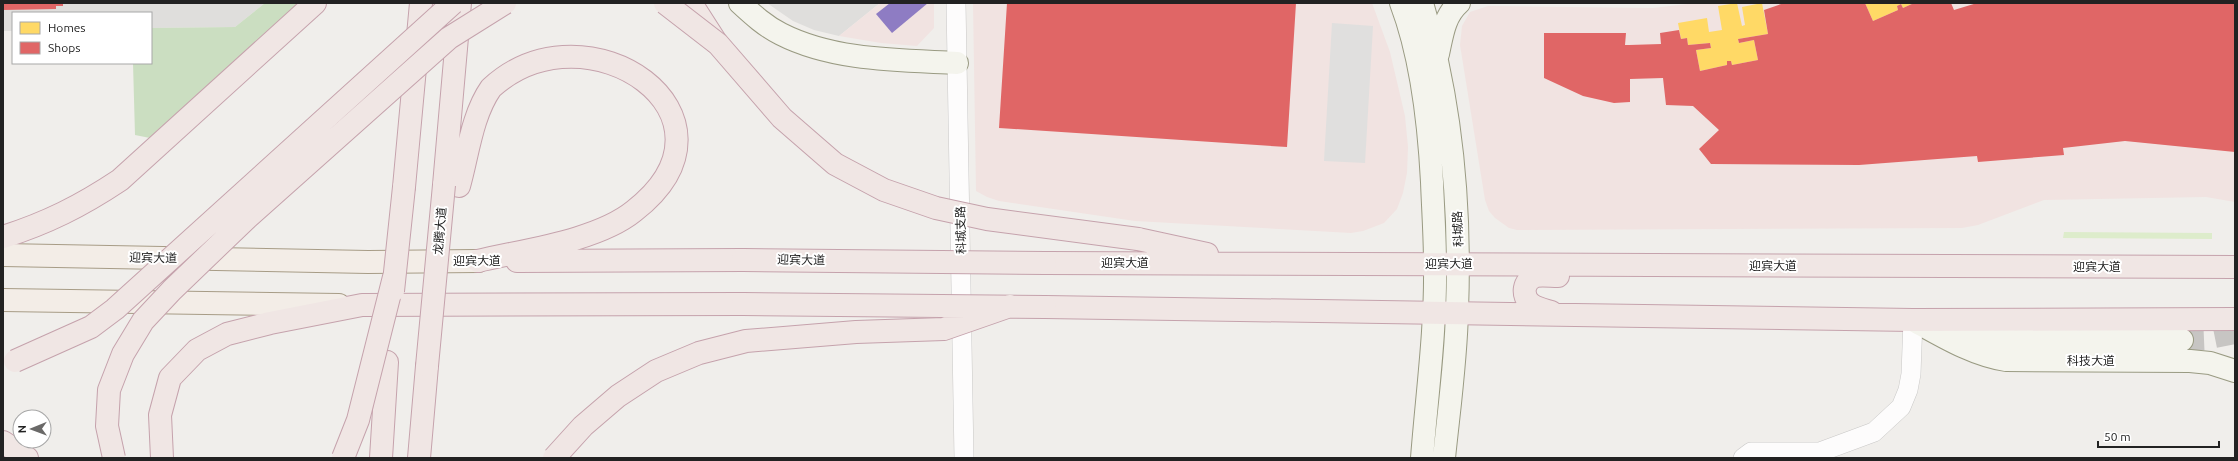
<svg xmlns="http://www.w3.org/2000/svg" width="2238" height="461" viewBox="0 0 2238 461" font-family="Ubuntu,'Noto Sans SC',sans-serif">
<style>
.residential{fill:#dfdedc}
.commercial{fill:#f1e3e1}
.grass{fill:#ddeccb}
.forest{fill:#cbdec1}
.parking{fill:#e0dfde}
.homes{fill:#ffd966}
.shops{fill:#e06666}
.offices{fill:#8e7cc3}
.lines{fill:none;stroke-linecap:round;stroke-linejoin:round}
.secondary-tunnel{stroke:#c7c5c3;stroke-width:22;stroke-dasharray:22 11;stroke-linecap:butt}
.minor-casing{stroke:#c9c8c7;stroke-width:20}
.secondary-casing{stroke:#999a82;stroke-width:24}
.primary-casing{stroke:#a79c86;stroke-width:24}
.trunk-casing{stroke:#c5a2ac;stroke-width:24}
.minor{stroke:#fdfcfc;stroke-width:19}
.secondary{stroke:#f4f4ed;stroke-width:22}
.primary{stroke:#f3ede7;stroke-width:22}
.trunk{stroke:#f0e6e4;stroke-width:22}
.trunk-bridge-casing{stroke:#c5a2ac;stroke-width:24;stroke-linecap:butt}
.trunk-bridge{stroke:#f0e6e4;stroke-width:22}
.labels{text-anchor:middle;stroke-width:4;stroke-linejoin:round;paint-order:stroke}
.street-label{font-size:12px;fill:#222;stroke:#fff}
</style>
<rect width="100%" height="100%" fill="#f0eeeb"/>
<!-- residential -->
<path class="residential" d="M3,3H265L235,27L151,28V13H13V31H3Z
M767,3H880L839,36L814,30L793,21Z"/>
<!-- commercial -->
<path class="commercial" d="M880,3H934V28L917,46L881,43L839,36Z
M973,3H1372L1390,52L1405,116L1408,147L1407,173L1403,193L1397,209L1384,223L1363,231L1351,233L1135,221L999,201L987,197L976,191Z
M1696,3H2235V202L2206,197L2044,200L1978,225L1962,228L1517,230L1509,228L1495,218L1489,211L1485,200L1460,45L1462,26L1470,12L1488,6L1653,8Z"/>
<!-- grass -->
<path class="grass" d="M2064,232L2212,233V239L2063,238Z"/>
<!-- forest -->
<path class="forest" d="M265,3H305L150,138L135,135L133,63H151V28L235,27Z"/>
<!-- parking -->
<path class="parking" d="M1332,23L1373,26L1365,163L1324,161Z"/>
<!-- homes -->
<path class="homes" d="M1737,3L1742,26L1745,25L1742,7L1762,3L1768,34L1738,39L1739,43L1754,40L1758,60L1732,65L1731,61H1727V65L1700,71L1696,50L1711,48L1710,43L1688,45L1687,38L1681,39L1678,23L1707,18L1709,32L1722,30L1718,6Z
M1865,3H1914L1903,8L1901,4L1897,6L1898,10L1873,21Z"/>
<!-- shops -->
<path class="shops" d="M3,3H63V6H56V9L3,10Z
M1007,3H1296L1287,147L999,128Z
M1784,3H1865L1873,21L1898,10L1897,6L1901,4L1903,8L1914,3H1951L1954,10L1977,3H2235V152L2125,141L2063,148L2064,155L1978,162L1977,156L1859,165L1711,164L1699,149L1719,130L1693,106L1666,105L1663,78L1630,79V102L1614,103L1583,96L1544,78V33H1626L1625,45H1629L1661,44L1660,33L1679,30L1681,39L1687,38L1688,45L1710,43L1711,48L1696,50L1700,71L1727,65V61H1731L1732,65L1758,60L1754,40L1739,43L1738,39L1768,34L1764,10Z"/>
<!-- offices -->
<path class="offices" d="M890,3H928L892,33L876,14Z"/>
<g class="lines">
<!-- secondary-tunnel -->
<path class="secondary-tunnel" d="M2182,340L2205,339L2235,333"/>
<defs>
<path id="minor" d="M956,3L964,458
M1743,458L1751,452H1820L1874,432L1901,407L1908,390L1911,374L1913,320"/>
<path id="secondary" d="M740,3C753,15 765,26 781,34C834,61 899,60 957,63
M1401,3C1422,58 1429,124 1432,182C1433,209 1435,237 1435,264C1436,329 1427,394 1422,458
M1422,3C1452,103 1461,206 1457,311C1456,360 1449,409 1444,458
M1438,54C1442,36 1444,16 1459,3
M1913,320C1942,336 1973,355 2006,360L2190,361L2210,363L2235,371
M1956,339L2182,340"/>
<path id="primary" d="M3,255L368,262L478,261
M3,300L339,305"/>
<path id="trunk" d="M691,3L716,42
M444,185L460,3
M459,186C468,154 472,115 491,88C587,0 756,116 634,211C597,241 524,250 478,261
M404,187L421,3
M3,237C47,223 81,206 120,180L315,3
M1138,239L1207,254
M517,261L743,260
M1045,263L2235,267
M1045,307L1913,320L2235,319
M1551,312C1545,310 1536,308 1531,304C1521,296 1523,280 1536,276C1542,275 1551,276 1558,276
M3,442L27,458
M162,458L160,415L170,378L197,350L227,334L270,323L362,305L743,304
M381,458L387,362
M419,458L427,366"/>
</defs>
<!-- minor casing -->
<use href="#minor" class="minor-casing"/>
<!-- secondary casing -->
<use href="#secondary" class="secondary-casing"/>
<!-- primary casing -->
<use href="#primary" class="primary-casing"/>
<!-- trunk casing -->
<use href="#trunk" class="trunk-casing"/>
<!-- minor -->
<use href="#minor" class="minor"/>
<!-- secondary -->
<use href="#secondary" class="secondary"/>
<!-- primary -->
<use href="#primary" class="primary"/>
<!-- trunk -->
<use href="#trunk" class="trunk"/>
<defs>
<path id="trunk-bridge" d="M665,3L718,44L782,118L835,164L884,190L936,208L987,219L1138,239
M743,260L1045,263
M393,291L404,187
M743,304L1045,307
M15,361L91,327L115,309L453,3
M427,366L444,185
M114,458L107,426L109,390L123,354L143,321L172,290L247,218L449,38L505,3
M343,458L358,420L394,277
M554,458L583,426L618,396L656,371L699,353L746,341L856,332L944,329L1010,306"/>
</defs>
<!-- trunk-bridge casing -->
<use href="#trunk-bridge" class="trunk-bridge-casing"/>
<!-- trunk-bridge -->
<use href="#trunk-bridge" class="trunk-bridge"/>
</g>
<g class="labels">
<!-- street labels -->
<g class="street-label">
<text transform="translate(1458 229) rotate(-92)" y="4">科城路</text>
<text transform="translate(961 230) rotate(-91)" y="4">科城支路</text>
<text transform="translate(440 231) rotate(-85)" y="4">龙腾大道</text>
<text transform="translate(153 258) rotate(1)" y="4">迎宾大道</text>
<text transform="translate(801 260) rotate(1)" y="4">迎宾大道</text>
<text x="477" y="265">迎宾大道</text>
<text x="1125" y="267">迎宾大道</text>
<text x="1449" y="268">迎宾大道</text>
<text x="1773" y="270">迎宾大道</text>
<text x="2097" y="271">迎宾大道</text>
<text x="2091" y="365">科技大道</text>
</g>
</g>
<!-- border -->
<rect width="2238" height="461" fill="none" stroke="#222222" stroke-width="8"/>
<!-- legend -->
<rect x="12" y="12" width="140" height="52" fill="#ffffff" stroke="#a7a7a7"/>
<rect x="20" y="22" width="20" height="12" fill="#ffd966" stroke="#a7a7a7"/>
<text x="48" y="32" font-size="12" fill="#222222">Homes</text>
<rect x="20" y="42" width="20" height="12" fill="#e06666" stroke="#a7a7a7"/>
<text x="48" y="52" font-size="12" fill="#222222">Shops</text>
<!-- north arrow -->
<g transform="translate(32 429) rotate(269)"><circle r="19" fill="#ffffff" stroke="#a7a7a7"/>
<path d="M0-3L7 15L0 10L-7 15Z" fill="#6a6968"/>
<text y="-6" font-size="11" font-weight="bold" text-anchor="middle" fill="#222222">N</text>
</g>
<!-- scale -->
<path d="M2098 441v6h121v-6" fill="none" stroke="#222222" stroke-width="2"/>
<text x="2104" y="441" font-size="12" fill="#222222" stroke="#ffffff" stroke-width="3" paint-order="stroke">50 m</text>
</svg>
